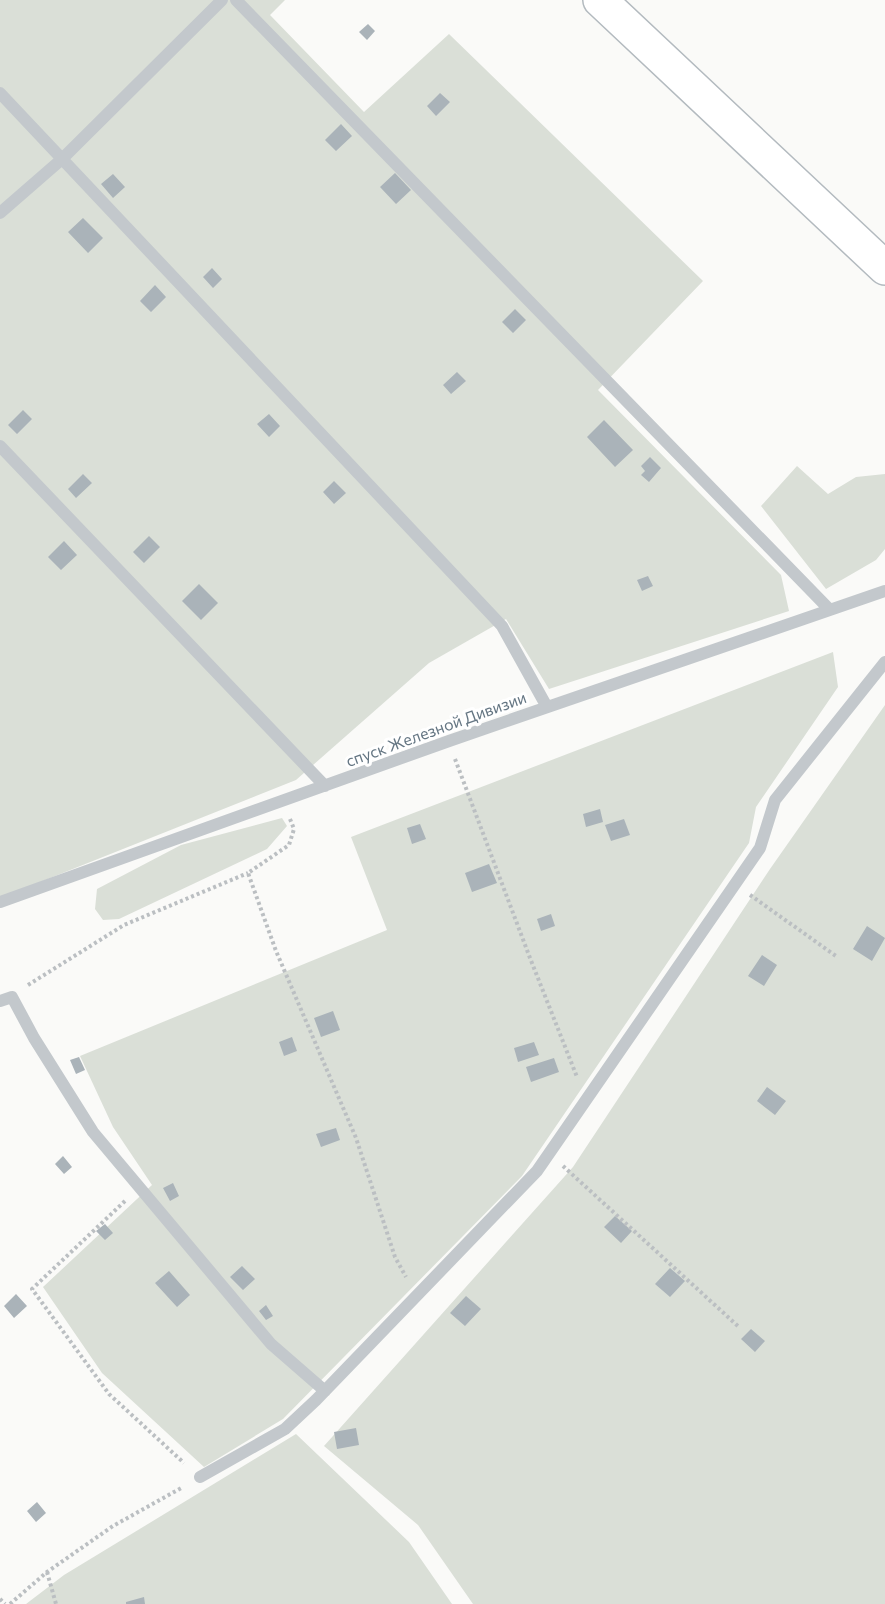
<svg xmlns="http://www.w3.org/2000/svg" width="885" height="1604" viewBox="0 0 885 1604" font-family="Commissioner,sans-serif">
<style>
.green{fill:#dadfd7}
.building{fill:#aab3b9}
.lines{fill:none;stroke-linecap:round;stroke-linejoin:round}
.secondary-casing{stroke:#b3babf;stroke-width:36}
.path{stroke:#bbbfc2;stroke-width:4;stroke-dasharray:3 3;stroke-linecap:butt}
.lane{stroke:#c3c8cc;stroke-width:12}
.secondary{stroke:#fff;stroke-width:33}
.labels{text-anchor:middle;stroke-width:6;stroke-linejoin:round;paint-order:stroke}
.street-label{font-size:16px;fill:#657683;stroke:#fff}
</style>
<rect width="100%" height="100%" fill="#fafaf8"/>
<!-- green -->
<path class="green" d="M0,0H285L270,15L364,112L449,34L703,281L598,390L781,575L789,611L549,689L506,619L429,663L296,780L0,898Z
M797,466L828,494L856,477L885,474V549L876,560L826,589L761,506Z
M833,652L838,687L756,807L749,843L522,1176L283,1419L204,1467L102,1373L43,1287L152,1185L113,1127L80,1056L387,930L351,837Z
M885,705V1604H473L418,1525L324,1446L573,1167L770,869Z
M282,818L287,826L267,849L119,919L103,920L95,909L97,889L181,845Z
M296,1434L409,1542L452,1604H26L64,1575Z"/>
<!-- building -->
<path class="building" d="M368,24L375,31L367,40L359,32Z
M440,93L450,102L436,116L427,106Z
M341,124L352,136L336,151L325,140Z
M395,173L411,190L396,204L380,187Z
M113,174L125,187L113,198L101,184Z
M83,218L103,238L88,253L68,232Z
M212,268L222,279L213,288L203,277Z
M155,285L166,297L151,312L140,301Z
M515,309L526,320L513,333L502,322Z
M457,372L466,381L451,394L443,385Z
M23,410L32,419L17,434L8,425Z
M269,414L280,426L269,437L257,424Z
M604,420L633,450L615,467L587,437Z
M650,457L661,468L649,482L641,475L645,471L641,466Z
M83,474L92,483L76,498L68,489Z
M334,481L346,493L334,504L323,492Z
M149,536L160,547L144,563L133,552Z
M64,541L77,555L61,570L48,557Z
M648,576L653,586L642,591L637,580Z
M199,584L218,603L201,620L182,601Z
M600,809L603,822L586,827L583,814Z
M624,819L630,835L611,841L605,825Z
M420,824L426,839L412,844L407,828Z
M489,864L497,883L472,892L465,873Z
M551,914L555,926L541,931L537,919Z
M867,926L885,938L872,961L853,949Z
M762,955L777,965L764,986L748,976Z
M333,1011L340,1030L321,1037L314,1018Z
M292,1037L297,1051L284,1056L279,1042Z
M534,1042L539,1055L518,1062L514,1048Z
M79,1057L85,1070L76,1074L70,1060Z
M554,1058L559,1072L531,1082L526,1067Z
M767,1087L786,1101L775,1115L757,1101Z
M336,1128L340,1140L321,1147L316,1134Z
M63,1156L72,1167L64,1174L55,1164Z
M173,1183L179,1196L170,1201L163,1188Z
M615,1216L632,1231L621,1243L604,1227Z
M105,1224L113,1233L105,1240L96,1231Z
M242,1266L255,1279L243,1290L230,1277Z
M670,1268L685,1281L670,1297L655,1284Z
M169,1271L190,1295L177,1307L155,1283Z
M16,1294L27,1306L14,1318L4,1306Z
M466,1296L481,1309L465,1326L450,1313Z
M266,1305L273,1316L266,1320L259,1311Z
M751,1329L765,1341L755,1352L741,1339Z
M356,1428L359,1445L337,1449L334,1432Z
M37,1502L46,1513L36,1522L27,1511Z
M144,1597L145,1604H126V1602Z"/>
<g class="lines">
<defs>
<path id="secondary" d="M600,0L885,268"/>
</defs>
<!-- secondary casing -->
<use href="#secondary" class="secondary-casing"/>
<!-- path -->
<path class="path" d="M455,759L530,958L577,1077
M290,819L294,829L289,845L248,873L276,951L356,1138L395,1257L406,1277
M750,895L836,956
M28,985L124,925L248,873
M563,1166L740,1328
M125,1201L32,1289L109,1394L184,1463
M47,1572L56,1604
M0,1599L5,1604
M10,1604L47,1572L113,1526L183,1487"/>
<!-- lane -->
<path class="lane" d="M236,0L829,609
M0,93L502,626L547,707
M0,213L62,159L222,0
M0,446L325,786
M0,902L449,741L885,591
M0,1001L12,997L34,1038L93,1132L271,1344L325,1391
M200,1477L285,1429L316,1400L537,1171L760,848L775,800L885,662"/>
<!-- secondary -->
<use href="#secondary" class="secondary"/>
</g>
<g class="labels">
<!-- street labels -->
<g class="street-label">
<text transform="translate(436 729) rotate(-20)" y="6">спуск Железной Дивизии</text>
</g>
</g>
</svg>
